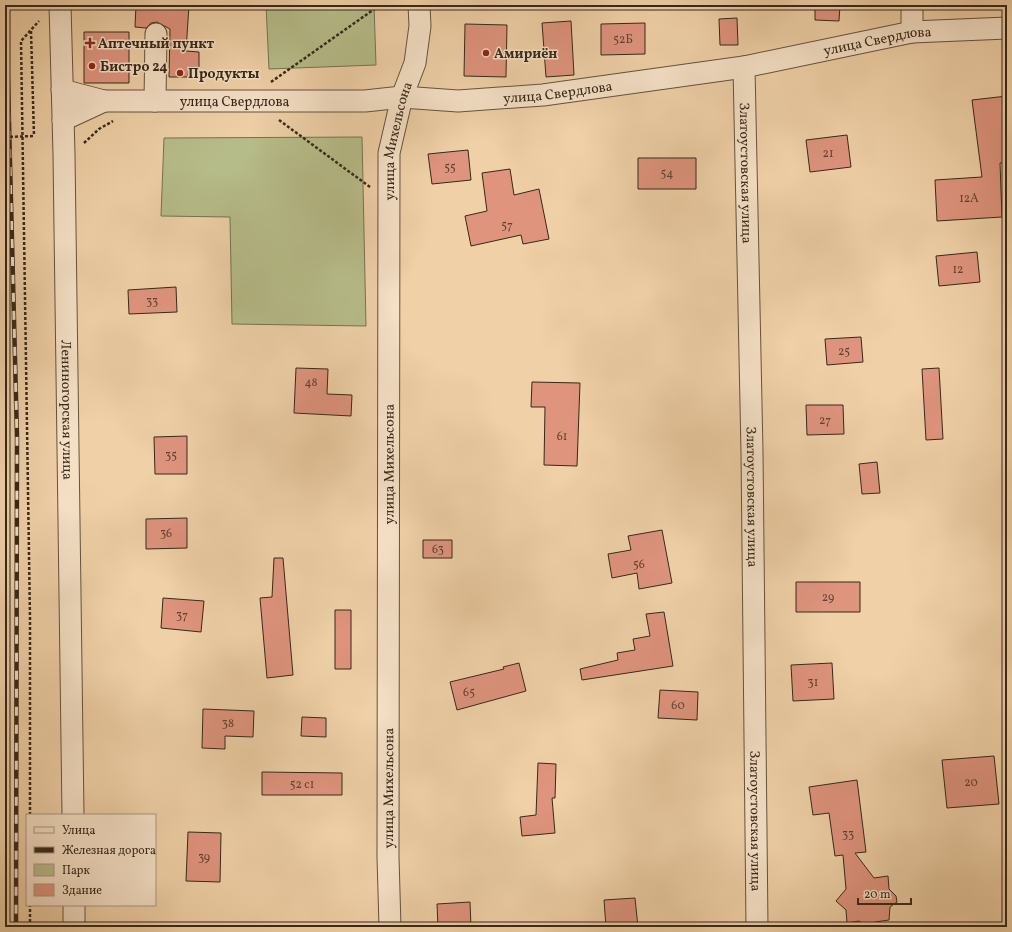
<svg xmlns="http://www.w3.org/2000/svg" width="1012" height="932" viewBox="0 0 1012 932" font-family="Vollkorn,serif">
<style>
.green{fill:#b6bc89;stroke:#767252}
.building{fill:#df947e;stroke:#37281a}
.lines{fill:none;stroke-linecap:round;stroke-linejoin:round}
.minor-casing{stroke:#65523d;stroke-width:23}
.path{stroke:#37281a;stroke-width:2.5;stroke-dasharray:3 2;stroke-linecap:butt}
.minor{stroke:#f5e0c6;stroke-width:21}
.rail-casing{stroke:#37281a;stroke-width:4.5}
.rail{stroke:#f5e0c6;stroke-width:3;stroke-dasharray:9;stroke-linecap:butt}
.path-bridge{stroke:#37281a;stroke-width:2.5;stroke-dasharray:3 2;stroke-linecap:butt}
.poi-dot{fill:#8f2418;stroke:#f5e0c6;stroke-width:1.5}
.labels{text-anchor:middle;stroke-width:3;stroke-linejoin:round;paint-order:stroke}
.number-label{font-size:12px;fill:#614333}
.street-label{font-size:14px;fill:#37281a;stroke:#f5e0c6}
.poi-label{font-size:14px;font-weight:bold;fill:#37281a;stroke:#f5e0c6;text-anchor:start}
</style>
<rect width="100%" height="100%" fill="#efd0a7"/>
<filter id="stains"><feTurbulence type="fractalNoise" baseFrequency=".005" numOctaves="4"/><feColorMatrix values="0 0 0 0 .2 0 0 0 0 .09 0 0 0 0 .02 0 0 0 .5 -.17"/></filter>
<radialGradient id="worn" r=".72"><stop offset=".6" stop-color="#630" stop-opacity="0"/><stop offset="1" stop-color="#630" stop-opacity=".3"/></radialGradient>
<!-- green -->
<path class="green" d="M266,5H374L376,65L269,69Z
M362,137L366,326L232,324L230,217L161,216L164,138Z"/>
<!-- building -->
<path class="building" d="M136,5H189L186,51L199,52V67H189L188,77H169L170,29L157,22L151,23L146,28L135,27Z
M815,5H840L839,21L815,20Z
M737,18L738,45H720L719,19Z
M571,21L574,75L546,77L542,23Z
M645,23V54L601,55V24Z
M465,24L507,25L506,77L464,76Z
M84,32H129V83H84Z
M1007,96V162L1000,163L1002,217L937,221L935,180L982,177L972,100Z
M847,135L851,167L810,172L806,140Z
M468,150L471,180L432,184L428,154Z
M638,158H696V189H638Z
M510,169L514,195L539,189L549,239L523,244L521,235L471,246L465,216L487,211L482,173Z
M977,252L980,282L939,286L936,256Z
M176,287L177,312L129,314L128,290Z
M861,337L863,362L827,365L825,339Z
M296,368L328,369L327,394L352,395L351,416L294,413Z
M939,368L943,439L926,440L922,369Z
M532,382L580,383L577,466L544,465L545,407H531Z
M806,405H843L844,434L807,435Z
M187,436V474H155L154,437Z
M877,462L880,493L862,494L859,464Z
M187,518V548L146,549V519Z
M662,530L672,583L639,589L637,573L612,578L608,554L631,550L628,536Z
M423,540H452V558H423Z
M274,558H283L293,675L267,678L260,598L272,597Z
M796,582H860V612H796Z
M163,598L204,601L201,632L161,628Z
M335,610H351V669H335Z
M664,612L673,666L582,680L580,669L618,660L617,653L635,650L633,639L650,636L646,614Z
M519,663L526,691L457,710L450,682L504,669L503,667Z
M832,663L834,699L793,701L791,665Z
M660,690L698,692L697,720L658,718Z
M203,709L254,711L253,737L225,736V749L202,748Z
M302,717L326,718V737L301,736Z
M994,756L999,804L947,808L942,760Z
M538,763L556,764L555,798H552L555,833L522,836L520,817L536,815Z
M262,772L342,773V795H262Z
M857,780L866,852L855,853L874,878L888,876L889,889L896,896L897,902L890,907L889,920L875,922L870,927L865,925L859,921L847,923L846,910L836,901L846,889L843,855L835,856L829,813L813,815L809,787Z
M188,832L221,833L220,882L186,881Z
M635,898L638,927H606L604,900Z
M470,902L471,927H438L437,904Z"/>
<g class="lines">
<defs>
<g id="minor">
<path id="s1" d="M60,5L64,154L73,815"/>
<path d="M912,32V5"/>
<path id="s2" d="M744,67L752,452L757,927"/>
<path id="s3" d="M62,90L104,101H365L402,97L458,101L543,95L744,67L912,32L1007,28"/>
<path d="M155,101L156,34"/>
<path d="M63,120L104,101"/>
<path d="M74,905V927"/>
<path id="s4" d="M390,927L388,857L389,153L402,97L415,63L420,26L419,5"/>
</g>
</defs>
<!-- minor casing -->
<use href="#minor" class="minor-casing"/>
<!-- path -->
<path class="path" d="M31,31L34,136
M271,82L380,5
M279,120L370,187
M84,143L99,129L113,121
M30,815V619L21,41L39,21
M30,927V905"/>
<!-- minor -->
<use href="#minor" class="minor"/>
<defs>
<path id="rail" d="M6,5L17,437L16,927
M5,423L6,927"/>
</defs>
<!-- rail casing -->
<use href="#rail" class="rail-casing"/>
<!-- rail -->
<use href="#rail" class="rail"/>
<!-- path-bridge -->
<path class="path-bridge" d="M5,137L34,136"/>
</g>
<!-- markers -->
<g class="poi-dot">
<path d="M88 37h4v4h4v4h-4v4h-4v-4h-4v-4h4z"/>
<circle cx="486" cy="53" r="4"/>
<circle cx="92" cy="66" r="4"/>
<circle cx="180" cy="73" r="4"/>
</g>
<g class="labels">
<!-- number labels -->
<g class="number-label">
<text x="623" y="43">52Б</text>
<text x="828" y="157">21</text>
<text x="450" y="171">55</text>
<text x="667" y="177">54</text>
<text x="969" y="202">12А</text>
<text x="507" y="229">57</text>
<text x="958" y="273">12</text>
<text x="152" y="305">33</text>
<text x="844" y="355">25</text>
<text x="311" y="386">48</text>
<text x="825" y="424">27</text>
<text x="562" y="440">61</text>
<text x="171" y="459">35</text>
<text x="166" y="537">36</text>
<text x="438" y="553">63</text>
<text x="639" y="568">56</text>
<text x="828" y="601">29</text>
<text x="182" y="619">37</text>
<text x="813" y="686">31</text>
<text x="469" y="696">65</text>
<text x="678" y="709">60</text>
<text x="228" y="727">38</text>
<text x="971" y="786">20</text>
<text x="302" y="788">52 с1</text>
<text x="848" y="838">33</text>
<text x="204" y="861">39</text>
</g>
<!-- street labels -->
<g class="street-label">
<text dy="5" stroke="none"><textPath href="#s3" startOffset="822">улица Свердлова</textPath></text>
<text dy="5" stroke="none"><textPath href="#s3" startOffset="498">улица Свердлова</textPath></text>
<text dy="5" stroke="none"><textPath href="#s3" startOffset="174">улица Свердлова</textPath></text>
<text dy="5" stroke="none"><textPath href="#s4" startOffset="787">улица Михельсона</textPath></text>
<text dy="5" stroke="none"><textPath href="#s2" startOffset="106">Златоустовская улица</textPath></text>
<text dy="5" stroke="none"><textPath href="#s1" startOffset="405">Лениногорская улица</textPath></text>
<text dy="5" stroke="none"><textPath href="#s4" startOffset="463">улица Михельсона</textPath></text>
<text dy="5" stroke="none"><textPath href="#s2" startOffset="430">Златоустовская улица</textPath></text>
<text dy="5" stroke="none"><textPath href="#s4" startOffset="139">улица Михельсона</textPath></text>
<text dy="5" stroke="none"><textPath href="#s2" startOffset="754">Златоустовская улица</textPath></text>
</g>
<!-- poi labels -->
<g class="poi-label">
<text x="98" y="48">Аптечный пункт</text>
<text x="494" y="58">Амириён</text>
<text x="100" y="71">Бистро 24</text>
<text x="188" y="78">Продукты</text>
</g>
</g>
<!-- margin -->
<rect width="1012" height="932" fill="none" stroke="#efd0a7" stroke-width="20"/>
<rect x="6" y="6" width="1000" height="920" fill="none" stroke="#37281a" stroke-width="2"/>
<rect x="10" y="10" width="992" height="912" fill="none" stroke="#37281a"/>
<!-- legend -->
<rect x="26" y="814" width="130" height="92" fill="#f5e0c6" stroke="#a99681"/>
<rect x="34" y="827" width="20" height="6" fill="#f5e0c6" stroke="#a99681"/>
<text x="62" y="834" font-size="12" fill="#37281a">Улица</text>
<rect x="34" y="847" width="20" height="6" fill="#37281a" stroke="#a99681"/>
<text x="62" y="854" font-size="12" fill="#37281a">Железная дорога</text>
<rect x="34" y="864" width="20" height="12" fill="#b6bc89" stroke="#a99681"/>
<text x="62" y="874" font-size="12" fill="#37281a">Парк</text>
<rect x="34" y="884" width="20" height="12" fill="#df947e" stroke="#a99681"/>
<text x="62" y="894" font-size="12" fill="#37281a">Здание</text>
<!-- scale -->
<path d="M858 898v6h53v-6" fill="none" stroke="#37281a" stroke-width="2"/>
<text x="864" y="898" font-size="12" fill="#37281a" stroke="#f5e0c6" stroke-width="3" paint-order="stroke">20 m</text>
<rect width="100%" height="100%" filter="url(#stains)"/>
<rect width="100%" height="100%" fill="url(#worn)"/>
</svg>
